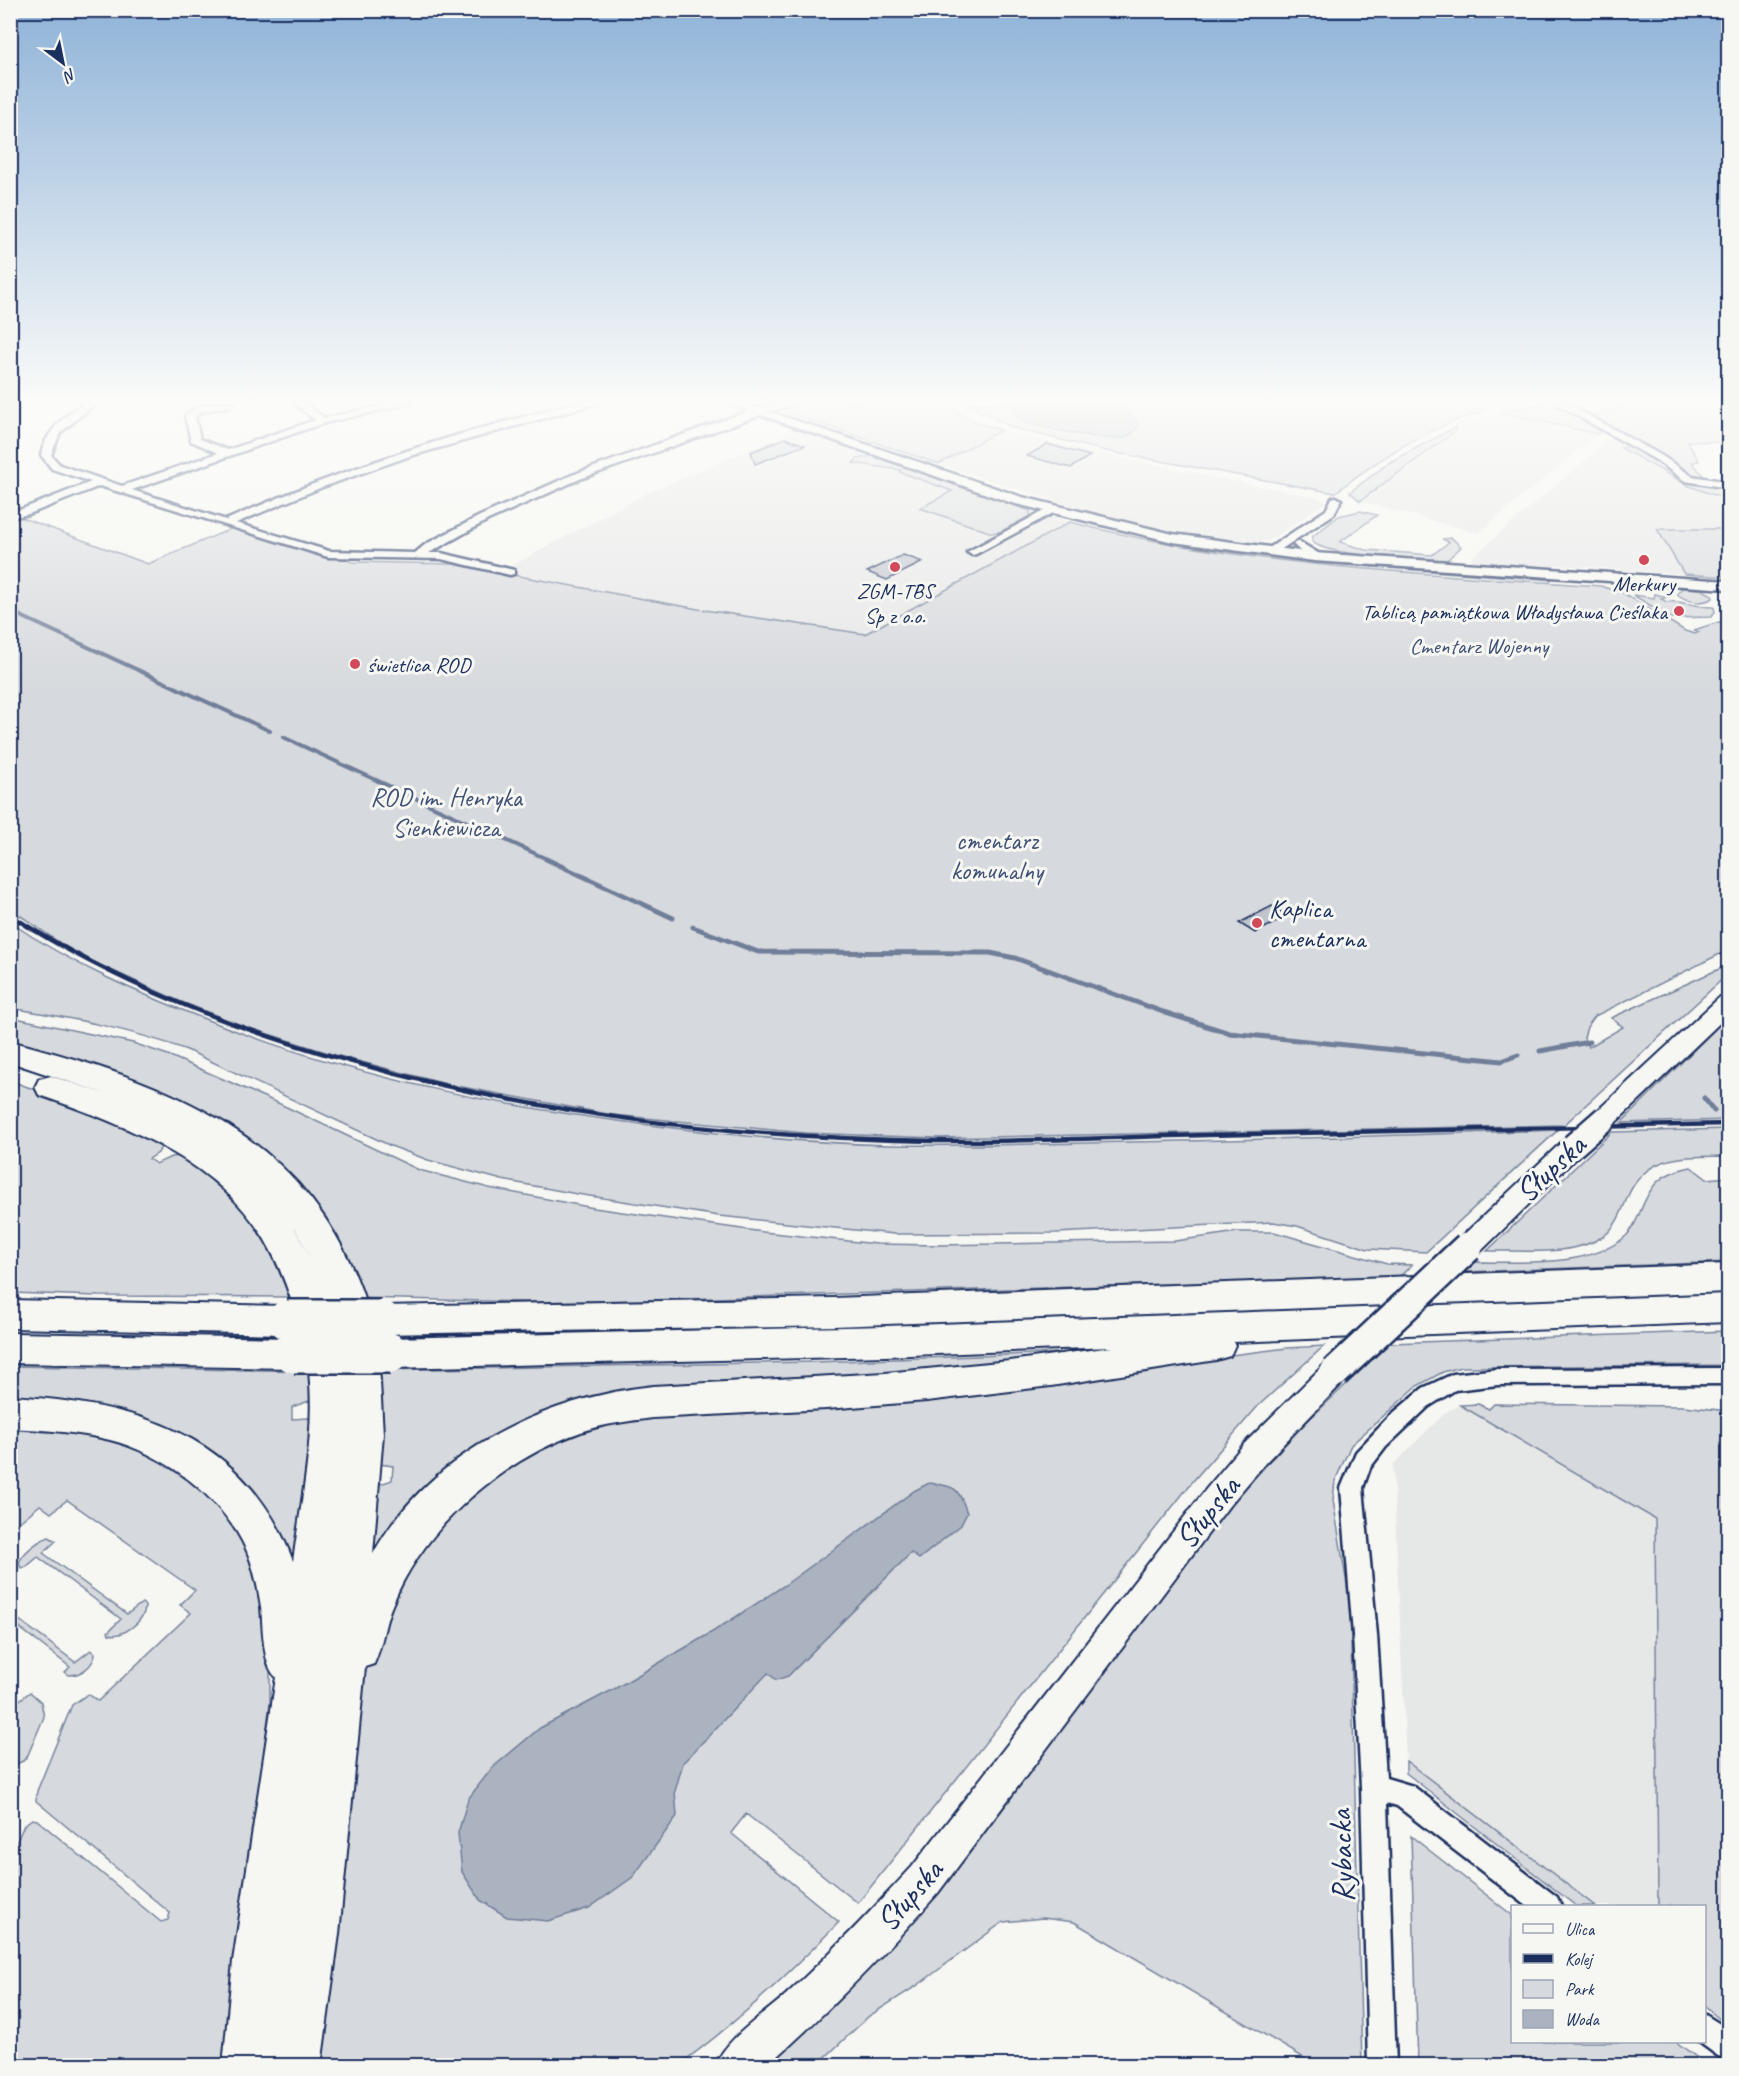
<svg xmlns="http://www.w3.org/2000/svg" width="1739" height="2076" viewBox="0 0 1739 2076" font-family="Caveat,sans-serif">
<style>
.built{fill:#e6e7e7}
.green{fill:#d6d9dd;stroke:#78849e;stroke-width:1.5}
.water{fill:#abb2c0;stroke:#717e99;stroke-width:1.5}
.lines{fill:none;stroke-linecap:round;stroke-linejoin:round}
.stream-far1{stroke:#717e99;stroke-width:4}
.stream{stroke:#717e99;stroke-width:5}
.building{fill:#c0c4cd;stroke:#1b2f5e;stroke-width:1.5}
.minor-casing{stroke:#1b2f5e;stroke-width:5}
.tertiary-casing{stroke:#1b2f5e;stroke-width:5}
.secondary-casing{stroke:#1b2f5e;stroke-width:4}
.motorway-casing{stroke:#1b2f5e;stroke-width:4}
.minor{fill:#f6f6f2;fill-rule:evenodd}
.tertiary{fill:#f6f6f2;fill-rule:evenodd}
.secondary{fill:#f6f6f2;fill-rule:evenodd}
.motorway{fill:#f6f6f2;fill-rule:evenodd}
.rail{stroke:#1b2f5e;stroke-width:4.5}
.secondary-bridge-far1-casing{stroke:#1b2f5e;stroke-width:28;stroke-linecap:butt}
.secondary-bridge-casing{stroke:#1b2f5e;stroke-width:34;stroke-linecap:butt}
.motorway-bridge-casing{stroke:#1b2f5e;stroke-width:44;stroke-linecap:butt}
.secondary-bridge-far1{stroke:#f6f6f2;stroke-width:23}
.secondary-bridge{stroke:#f6f6f2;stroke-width:29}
.motorway-bridge{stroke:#f6f6f2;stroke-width:39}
.poi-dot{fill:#d1495b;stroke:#f6f6f2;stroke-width:2}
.labels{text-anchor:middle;stroke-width:6;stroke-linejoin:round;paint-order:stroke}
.far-poi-label{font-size:22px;fill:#1b2f5e;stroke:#f6f6f2}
.far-park-label{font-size:22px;fill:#405177;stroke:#f6f6f2}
.park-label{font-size:26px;fill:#405177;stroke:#f6f6f2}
.poi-label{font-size:26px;fill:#1b2f5e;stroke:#f6f6f2;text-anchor:start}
.near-street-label{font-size:32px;fill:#1b2f5e;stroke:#f6f6f2}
</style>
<rect width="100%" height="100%" fill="#f6f6f2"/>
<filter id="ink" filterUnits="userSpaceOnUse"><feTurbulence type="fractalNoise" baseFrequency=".0167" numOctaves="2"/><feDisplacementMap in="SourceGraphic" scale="12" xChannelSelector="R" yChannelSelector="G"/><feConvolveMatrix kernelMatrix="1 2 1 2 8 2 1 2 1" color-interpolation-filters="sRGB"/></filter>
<g filter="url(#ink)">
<!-- built -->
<path class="built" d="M1499,412L1598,434L1478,533L1360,501L1446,438L1455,431L1456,427Z
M795,430L1070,522L865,634L698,609L506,574L512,570L506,569L643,495Z
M1001,430L1090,452L1319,498L1326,502L1268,541L1247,543L1182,532L1100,515L939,464Z
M1612,437L1655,458L1687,481L1727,486L1717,495L1728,500V529H1658L1684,574L1558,565L1552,567L1475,562L1470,559Z
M1460,1405L1655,1519L1658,1906H1595L1406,1761L1393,1465L1446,1412Z"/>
<!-- green -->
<path class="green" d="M808,403H939L978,423L1001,430L939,464L783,411L786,408Z
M965,403H1470L1484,411C1429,426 1379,458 1335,493L1106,451L1013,428Z
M1545,403H1554L1602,430L1598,434L1499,412Z
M1632,403H1728V443L1687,441L1699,461L1692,462L1707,480L1693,477L1664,456L1592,415Z
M1456,427L1455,431L1446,438L1360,501L1350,492L1390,462Z
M1632,446L1687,481L1728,486V500L1689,486L1621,448Z
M872,456L1030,511V516L1002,531L992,533L920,508L952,491L900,472L901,470L853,463L857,459Z
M1360,511L1377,515L1340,542L1366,550L1432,555L1449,542L1442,539L1452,538L1461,547L1447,560C1424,558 1322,557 1312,541L1313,536L1339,516Z
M17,516L148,564L233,528L353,562L453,564L698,609L865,634L1070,522C1244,567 1423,573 1601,586L1618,592L1620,591L1685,631L1695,634L1699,632L1694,630L1719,622L1728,623V950L1595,1016L1587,1027L1584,1038L1589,1047L1623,1027L1611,1018L1728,965V974L1564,1125L936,1138L805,1133L613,1115L446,1084L335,1055L246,1027L179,1001L76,954L11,909L10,518Z
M1657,529H1728V577L1684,574Z
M1189,544L1305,560L1551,578V580L1305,562L1182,546Z
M1682,588L1701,589L1712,595L1713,598C1702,605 1687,602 1677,594Z
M1655,594L1667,597L1661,599L1667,602C1675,599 1700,608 1714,607L1715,612L1712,617L1671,618L1633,595L1654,598Z
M10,922C72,965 140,994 210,1021C359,1080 515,1110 674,1128C745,1137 817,1143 889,1145C968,1146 1048,1144 1128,1142C1271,1140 1415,1135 1558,1130L1426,1252L1368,1249L1297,1226L1273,1222L1056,1233L894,1234L719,1216L577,1194L502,1180L428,1160L391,1146L187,1050C130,1029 71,1018 11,1008Z
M1728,1016V1120L1621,1123Z
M11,1017L133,1043L168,1055L280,1104L419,1170L489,1188L594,1208L763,1232L877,1244L939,1245L1175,1241L1238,1232H1274L1387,1264L1412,1265L1399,1277L650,1300L527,1302L359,1298L300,1192L11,1042Z
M11,1081L61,1099L162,1145L158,1153L149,1159L156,1164L171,1157L185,1156L253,1214L300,1297L98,1296L11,1293Z
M1728,1129V1156C1687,1157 1646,1152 1627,1198C1622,1211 1616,1227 1604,1236C1572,1257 1523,1250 1487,1251L1612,1132Z
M1691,1167L1707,1179L1728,1177V1262L1464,1272L1475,1262C1519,1262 1591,1268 1626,1236C1633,1230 1636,1221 1640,1212C1651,1184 1660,1173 1691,1167Z
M1728,1331V1365L1461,1367L1443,1372L1417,1386L1351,1445L1335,1481L1333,1500L1350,1603L1362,2065H1309L1306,2059L1074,1922L1043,1918L1003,1922L918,1985L869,2016L817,2065L765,2066L847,1992L949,1875L1232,1503L1299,1429L1390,1343Z
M1324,1346L1258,1406L1193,1481L858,1903L746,1814L731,1833L839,1922C789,1974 736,2024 677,2066H311L361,1691L371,1651L403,1569L486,1475L590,1423L1104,1371L1287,1348Z
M1112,1351L577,1406L369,1578L375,1486L392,1480L393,1466L379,1464L375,1370L815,1362Z
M10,1366L316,1371L312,1400L292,1407V1419L308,1418L314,1420L300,1591L231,1475L11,1402Z
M1478,1404L1489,1409L1494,1404L1683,1406L1728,1411V2026L1705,2007L1704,1906H1658L1655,1519L1460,1405Z
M11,1421L58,1425L125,1443L178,1467L216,1501L248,1547L270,1635V1702L226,2065H11V1855L24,1825L32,1819L37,1820L161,1922L168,1920L170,1913L36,1801L37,1791L72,1705L88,1694L98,1701L191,1613L180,1605L195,1590L67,1500L51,1513L40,1505L11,1529Z
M49,1537L56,1541L43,1553L127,1614L142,1603L145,1606C146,1620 122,1639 109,1634L108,1632L121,1619L38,1557L26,1567L21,1568L19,1563C23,1552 38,1541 49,1537Z
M10,1613L75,1662L91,1650L95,1653C94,1666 81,1675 69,1675L65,1672L70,1667L11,1621Z
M30,1692L41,1702L44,1717L27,1757L23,1761L11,1766V1704L13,1705Z
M1406,1761L1595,1906H1576L1406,1773Z
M1411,1836L1512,1915V2042H1676L1707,2065H1418Z"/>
<!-- water -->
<path class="water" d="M1011,403H1119L1138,423V427C1134,433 1127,438 1119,439C1106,440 1028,426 1019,419C1014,415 1012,409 1011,403Z
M929,1483C956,1487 958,1486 967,1513L961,1525L919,1559L911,1553L788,1676L776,1680L768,1673L683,1763L675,1791L677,1816L633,1877L589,1908L548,1921L507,1917L480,1900L462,1872L458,1833L468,1799L492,1768L540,1728L616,1688L714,1631L785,1585L914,1491Z"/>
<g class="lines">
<!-- stream-far1 -->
<path class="stream-far1" d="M10,611L270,731
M283,737L549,860"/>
<!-- stream -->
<path class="stream" d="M546,859L673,918
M693,927L758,952L990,953L1015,958L1163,1012L1229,1033L1502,1061L1518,1055
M1540,1051L1589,1042
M1704,1098L1714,1111"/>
</g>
<!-- building -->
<path class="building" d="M785,438L805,445L755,464L751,452Z
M1047,444L1090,456L1071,468L1027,456Z
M903,555L923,562L887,580L867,572Z
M1272,906L1288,916L1255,933L1239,923Z"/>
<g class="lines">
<defs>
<path id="minor" d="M85,403H96L60,433L51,455L60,465L122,486L218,453L191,441L185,416C198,403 217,403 234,403L233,405L200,412L195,417L200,439L228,450L315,420L294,403H304L324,418L395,403H412L324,423L132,490L226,520C319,479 414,446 512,420C540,413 570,401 598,403L410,456L320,488L236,523L329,551L415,553L426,544L480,516L572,475L743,413L780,403H794L580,479L488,520L429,553H441L514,570V574L510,575L441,559L328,557L100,486L29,514L10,518V512L22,509L91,482L52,469L41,455C46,431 65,415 85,403Z
M1555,403H1566L1662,456L1692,476L1728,482V488L1685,481L1656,460Z
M1336,497L1341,500L1334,514L1274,554H1266V550L1326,510L1332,498Z
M1053,506L1058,509L1057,511L976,554L972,555L967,552Z
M1298,541L1326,558L1321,561L1304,555L1293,544Z
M1728,1368V1384L1498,1385L1455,1390L1428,1407L1386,1447L1370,1468L1363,1488L1377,1635L1386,1778L1413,1786L1557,1897L1561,1906H1527L1397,1806L1387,1803L1396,2066H1368L1361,1787L1353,1635L1341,1488L1356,1452L1392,1414L1423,1388L1453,1374L1498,1369Z
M1704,2014L1728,2029V2060L1718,2056L1699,2042H1704Z"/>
<path id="tertiary" d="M727,403H744L1022,497L1173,534L1314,553L1728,581V589L1314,561L1173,542L1012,503Z"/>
<path id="secondary" d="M1728,995V1015L1614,1124L1605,1127L1596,1124L1592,1118L1596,1112L1720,997Z
M1573,1137L1582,1140L1586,1146L1582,1152L1478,1254L1468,1257L1458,1254L1454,1247L1458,1240L1564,1140Z
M1335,1360L1345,1364L1350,1372L1345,1380L1266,1462L1229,1506L938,1893C884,1955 828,2012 767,2066H715C727,2036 766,2014 789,1992C832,1952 872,1910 912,1867L1207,1488L1244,1444L1325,1364Z"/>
<path id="motorway" d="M10,1041C172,1084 314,1135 368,1310L381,1306L834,1298L1728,1264V1292L834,1326L381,1334L374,1332L376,1344L390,1338L885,1326L1728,1294V1322L1233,1342L1235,1345L1230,1356L1216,1360L1051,1386L927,1401L826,1409L653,1418C629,1421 604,1424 581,1432C502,1460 426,1524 393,1603C384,1622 383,1644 374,1664L365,1667L339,1934L321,2066H223L233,1961L276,1677C262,1665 263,1625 261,1607C258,1588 254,1567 246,1549C222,1497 165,1454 110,1440C78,1432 44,1430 10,1428V1396C134,1403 245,1433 293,1561C302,1496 317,1429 308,1363L294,1368L10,1363V1333L294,1338L303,1341L301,1330L287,1334L10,1328V1300L287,1306L294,1308C286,1284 278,1262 265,1240C218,1160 123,1124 39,1095L35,1087L39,1079L51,1076L109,1095L10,1062ZM294,1227L315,1266L296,1231ZM1112,1347L1010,1361L885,1373L653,1386C543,1398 428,1454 373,1554L383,1434L379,1364L390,1368L885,1356Z"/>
</defs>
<!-- minor casing -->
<use href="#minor" class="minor-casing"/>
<!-- tertiary casing -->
<use href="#tertiary" class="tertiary-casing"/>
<!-- secondary casing -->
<use href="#secondary" class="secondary-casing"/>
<!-- motorway casing -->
<use href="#motorway" class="motorway-casing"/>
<!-- minor -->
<use href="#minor" class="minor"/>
<!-- tertiary -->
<use href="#tertiary" class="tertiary"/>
<!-- secondary -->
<use href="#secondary" class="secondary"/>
<!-- motorway -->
<use href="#motorway" class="motorway"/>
<!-- rail -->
<path class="rail" d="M10,915C115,983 229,1027 349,1061C539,1116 736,1137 933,1141C1024,1142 1116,1137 1207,1135C1381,1131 1554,1128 1728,1124"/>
<defs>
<path id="secondary-bridge-far1" d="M1573,1146L1605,1118"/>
<path id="secondary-bridge" d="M1335,1372L1468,1247"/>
<path id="motorway-bridge" d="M287,1320H381
M294,1353H390"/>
</defs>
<!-- secondary-bridge-far1 casing -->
<use href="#secondary-bridge-far1" class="secondary-bridge-far1-casing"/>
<!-- secondary-bridge casing -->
<use href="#secondary-bridge" class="secondary-bridge-casing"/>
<!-- motorway-bridge casing -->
<use href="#motorway-bridge" class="motorway-bridge-casing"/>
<!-- secondary-bridge-far1 -->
<use href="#secondary-bridge-far1" class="secondary-bridge-far1"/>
<!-- secondary-bridge -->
<use href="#secondary-bridge" class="secondary-bridge"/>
<!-- motorway-bridge -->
<use href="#motorway-bridge" class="motorway-bridge"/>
</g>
</g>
<!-- sky -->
<linearGradient id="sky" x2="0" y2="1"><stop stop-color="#8fb3d8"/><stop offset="0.58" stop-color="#fbfbf9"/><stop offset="1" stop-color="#fbfbf9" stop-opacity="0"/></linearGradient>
<rect width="1739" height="693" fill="url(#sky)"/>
<!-- markers -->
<g class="poi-dot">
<circle cx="1644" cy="560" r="6"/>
<circle cx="895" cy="567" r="6"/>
<circle cx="1679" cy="611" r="6"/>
<circle cx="355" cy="664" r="6"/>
<circle cx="1257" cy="923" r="6"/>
</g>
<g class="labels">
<!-- far-poi labels -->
<g class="far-poi-label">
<text x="1644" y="591">Merkury</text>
<text x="895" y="598">ZGM-TBS<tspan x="895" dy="25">Sp z o.o.</tspan></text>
<text x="1667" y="619" text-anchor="end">Tablicą pamiątkowa Władysława Cieślaka</text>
<text x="367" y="672" text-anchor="start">świetlica ROD</text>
</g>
<!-- far-park labels -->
<g class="far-park-label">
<text x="1479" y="653">Cmentarz Wojenny</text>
</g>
<!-- park labels -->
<g class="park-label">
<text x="446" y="806">ROD im. Henryka<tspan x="446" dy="30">Sienkiewicza</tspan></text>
<text x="997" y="849">cmentarz<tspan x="997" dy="30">komunalny</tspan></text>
</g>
<!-- poi labels -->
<g class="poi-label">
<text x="1269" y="917">Kaplica<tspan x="1269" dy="30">cmentarna</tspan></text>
</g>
<!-- near-street labels -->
<g class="near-street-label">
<text transform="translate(1550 1168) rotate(-43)" y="11">Słupska</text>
<text transform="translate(1207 1512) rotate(-51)" y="11">Słupska</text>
<text transform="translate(1341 1856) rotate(-92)" y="11">Rybacka</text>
<text transform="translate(909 1895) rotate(-49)" y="11">Słupska</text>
</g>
</g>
<!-- margin -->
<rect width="1739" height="2076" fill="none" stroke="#f6f6f2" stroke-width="36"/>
<rect x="18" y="18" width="1703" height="2040" fill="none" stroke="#1b2f5e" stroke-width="2" filter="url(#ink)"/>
<!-- legend -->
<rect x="1511" y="1905" width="195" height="138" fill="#f6f6f2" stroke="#9ea6b7" stroke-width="1.5"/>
<rect x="1523" y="1924" width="30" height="9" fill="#f6f6f2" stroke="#9ea6b7" stroke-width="1.5"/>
<text x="1565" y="1935" font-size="18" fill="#1b2f5e">Ulica</text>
<rect x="1523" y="1954" width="30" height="9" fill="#1b2f5e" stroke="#9ea6b7" stroke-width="1.5"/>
<text x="1565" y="1965" font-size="18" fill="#1b2f5e">Kolej</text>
<rect x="1523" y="1980" width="30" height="18" fill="#d6d9dd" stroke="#9ea6b7" stroke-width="1.5"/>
<text x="1565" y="1995" font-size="18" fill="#1b2f5e">Park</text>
<rect x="1523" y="2010" width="30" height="18" fill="#abb2c0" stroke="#9ea6b7" stroke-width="1.5"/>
<text x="1565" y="2025" font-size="18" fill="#1b2f5e">Woda</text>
<!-- north arrow -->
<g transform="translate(63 63) rotate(148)" stroke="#f6f6f2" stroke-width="4.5" paint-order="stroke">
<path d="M0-4.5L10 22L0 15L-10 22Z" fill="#1b2f5e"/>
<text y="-9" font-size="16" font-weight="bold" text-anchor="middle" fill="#1b2f5e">N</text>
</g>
</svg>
